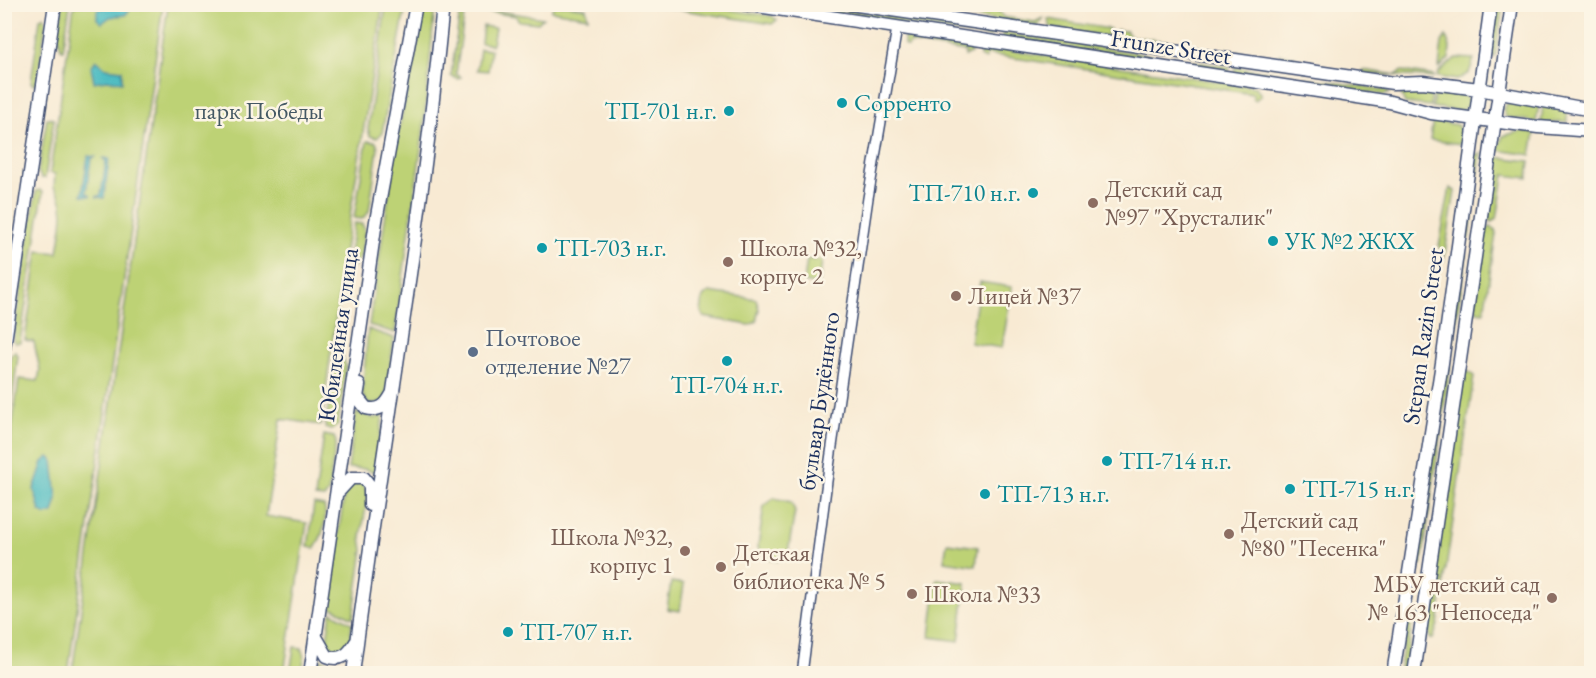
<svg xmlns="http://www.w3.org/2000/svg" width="1596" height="678" viewBox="0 0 1596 678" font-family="'EB Garamond',serif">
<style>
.green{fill:#bdd275;stroke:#6c806a;stroke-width:1.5}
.water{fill:#4cbbc1;stroke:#347590;stroke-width:1.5}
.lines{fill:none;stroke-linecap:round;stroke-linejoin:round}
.minor-casing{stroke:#3c4b70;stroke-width:12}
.major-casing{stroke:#3c4b70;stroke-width:15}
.minor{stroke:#fff;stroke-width:9}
.major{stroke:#fff;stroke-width:12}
.culture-dot{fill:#0f9aa8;stroke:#fcf5e5;stroke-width:2}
.education-dot{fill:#8d6e63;stroke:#fcf5e5;stroke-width:2}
.service-dot{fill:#5c6f8a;stroke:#fcf5e5;stroke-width:2}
.labels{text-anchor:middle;stroke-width:5;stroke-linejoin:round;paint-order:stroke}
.street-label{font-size:24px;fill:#1b2f5e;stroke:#fcf5e5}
.culture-label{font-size:24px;fill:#0d838f;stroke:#fcf5e5;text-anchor:start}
.park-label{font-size:24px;fill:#445864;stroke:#fcf5e5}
.education-label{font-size:24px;fill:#785e54;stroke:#fcf5e5;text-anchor:start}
.service-label{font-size:24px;fill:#4e5e75;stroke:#fcf5e5;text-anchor:start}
</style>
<rect width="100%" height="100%" fill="#fcf5e5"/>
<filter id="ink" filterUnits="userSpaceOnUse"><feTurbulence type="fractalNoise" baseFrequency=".0167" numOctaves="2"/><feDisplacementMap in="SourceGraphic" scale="12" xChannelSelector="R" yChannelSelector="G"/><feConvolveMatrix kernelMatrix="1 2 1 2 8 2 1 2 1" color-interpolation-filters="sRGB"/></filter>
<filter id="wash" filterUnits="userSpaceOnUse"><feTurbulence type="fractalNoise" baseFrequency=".008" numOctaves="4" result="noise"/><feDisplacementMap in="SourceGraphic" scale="24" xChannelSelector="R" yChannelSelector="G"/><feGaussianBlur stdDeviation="1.35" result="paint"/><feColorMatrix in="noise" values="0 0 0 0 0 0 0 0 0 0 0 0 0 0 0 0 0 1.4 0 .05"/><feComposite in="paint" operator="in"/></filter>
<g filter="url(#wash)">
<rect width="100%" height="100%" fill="#f8ead3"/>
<!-- green -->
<path class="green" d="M63,5H70L63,50L61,49L58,35Z
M74,5H163L68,673L5,674V478L19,379L38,381L40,370L34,342L25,340L38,251L58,253C61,230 69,206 54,187L55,174L50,173Z
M168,5H383L348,229L321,425L281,419L266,516L307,523L284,673H72Z
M386,5H406L382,133L377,138L370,136L368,129Z
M425,5H435L423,135L395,333L369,325L398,133Z
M461,5L543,18L538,23L519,21L516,16L465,9L456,74L461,77L458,79L451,76Z
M566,5L586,8L588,17L551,11L554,5Z
M650,5H697L772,16L777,20L772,24Z
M774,5H814L842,9L841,15Z
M931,5H950L1000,12L1003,17L1035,22L1043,18L1038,26L937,11Z
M1497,5H1503L1495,57L1490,56Z
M846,9L990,31L993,32L990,37L846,15Z
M44,16L46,21L37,83L33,85L31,82L40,19Z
M1048,19L1110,29L1106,36L1051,28Z
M483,26L495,28L492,45L481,43Z
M1116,30L1126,31L1130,36L1183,44V48L1117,37Z
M1003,33H1006L1230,67L1229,72L1001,38Z
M911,36L966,45L972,52L965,56V52L909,43L908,47L904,45V38Z
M1446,36L1450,47L1449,59L1439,68L1442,42Z
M987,47L1256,87L1261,95L1255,100L1253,99V94L987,54L985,59L980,57V51Z
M480,49L491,50L488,71L477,70Z
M1237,52L1279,59L1280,54L1296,57V61L1285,63L1236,55Z
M1456,58L1474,59L1469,73L1457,80L1437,77L1438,73Z
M1235,67L1386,90L1389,93L1385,95L1234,73Z
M1363,70L1396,75L1402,71L1434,76V78C1410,75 1386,76 1362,74Z
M1408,87L1432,90L1430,106L1405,103L1401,94Z
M1435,90L1462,94L1467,98L1468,106L1460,111L1432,107Z
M1510,100L1539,105L1536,122L1506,117L1503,109Z
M1543,105L1567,111V122L1541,123Z
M47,118L54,119L45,178H41L38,171Z
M1433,120L1457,125L1462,134L1461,144L1430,140Z
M1521,131L1535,133L1531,155L1497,150L1503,136Z
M367,141L376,142L378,148L369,212L362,219L354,218Z
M1475,154H1481L1469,237L1466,241L1464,240Z
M1495,157L1530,161L1528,178L1504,175L1497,219L1491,222L1487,217Z
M1450,188L1455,191L1444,259L1439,246Z
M40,190L43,192L20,342L16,343L13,341L36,191Z
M354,223L362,224L365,230L361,256L353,268L348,267Z
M1490,227L1495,229L1496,234L1484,312L1476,311L1475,295L1484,231Z
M1463,252L1466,255L1450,362L1445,361Z
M807,259L822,261L819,285L804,282Z
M980,282L1012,287L1002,348L970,343Z
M709,292L756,299L759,309L756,322L749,325L704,317L701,312L703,297Z
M368,329L394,338L386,397L382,402L368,404L362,393Z
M338,341L341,342L340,348L346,366L338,425L332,429L325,428Z
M15,351L18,356L11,407H8L5,397L11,355Z
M1444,367H1450L1422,563L1419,566L1416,563Z
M1464,369L1474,376L1438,624L1433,639H1430L1427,622Z
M356,412L374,418L383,416L375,473L365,469L348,468Z
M324,435L334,437L336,442L328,493L324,498L315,497Z
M361,480L368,494L361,537L363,550L353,618L331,607L330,591L345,489Z
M774,498L791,502L795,511L788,552L786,557L777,561L762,557L758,547L764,506Z
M314,504L324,506C328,519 322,537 315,548L308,547Z
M947,543L978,547L976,566L944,561Z
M937,579L966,583L959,641L930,637Z
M671,582L684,584L680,611L667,609Z
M1415,590L1416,593L1405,673L1399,674L1411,593Z
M331,612L352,623L350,643L345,652L331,653L326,646Z
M294,647L302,648L304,658L302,673H290Z
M320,659L337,665L347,664L346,673H318Z"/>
<!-- water -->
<path class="water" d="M110,5H131V9L125,15L110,17L102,23L97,19V10Z
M96,60L106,68L122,70V82L106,80L94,82L91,67Z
M88,156L95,157L91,159L86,193L90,194V196L82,195Z
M102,158L109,159L104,198L96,197L101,195L106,161Z
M49,457L53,460L57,499L53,513L46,515L40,511L34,489L43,462Z"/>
</g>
<g filter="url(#ink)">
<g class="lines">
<defs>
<path id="minor" d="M802,674L827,481L868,198L897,28"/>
<path id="major" d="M744,4L1390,102L1431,113L1538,127L1592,131
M850,4L1393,83L1423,82L1479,89L1592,110
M4,348L55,4
M359,385L357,397L366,408C380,412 386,405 392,394
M339,491L351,478H364L370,486V505
M316,637L327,656C341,662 349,654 356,642
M310,674L376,221L416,4
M353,674C381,450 422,229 443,4
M1393,674L1442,363L1491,4
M1414,674L1512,4"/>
</defs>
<!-- minor casing -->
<use href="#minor" class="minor-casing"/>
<!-- major casing -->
<use href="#major" class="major-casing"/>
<!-- minor -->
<use href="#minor" class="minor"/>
<!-- major -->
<use href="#major" class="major"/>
</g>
</g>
<!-- markers -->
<g class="culture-dot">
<circle cx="842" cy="103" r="6"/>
<circle cx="729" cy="111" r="6"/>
<circle cx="1033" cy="193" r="6"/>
<circle cx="1273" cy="241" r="6"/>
<circle cx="542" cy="248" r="6"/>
<circle cx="727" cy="361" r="6"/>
<circle cx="1107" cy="461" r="6"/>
<circle cx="1290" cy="489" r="6"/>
<circle cx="985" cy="494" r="6"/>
<circle cx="508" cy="632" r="6"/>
</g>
<g class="education-dot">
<circle cx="1093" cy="203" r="6"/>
<circle cx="728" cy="262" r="6"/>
<circle cx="956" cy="296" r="6"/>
<circle cx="1229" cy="534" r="6"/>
<circle cx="685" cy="551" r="6"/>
<circle cx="721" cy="567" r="6"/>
<circle cx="912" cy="594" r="6"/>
<circle cx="1552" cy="598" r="6"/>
</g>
<circle class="service-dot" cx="473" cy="352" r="6"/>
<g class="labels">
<!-- street labels -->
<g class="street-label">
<text transform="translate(1171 47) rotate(9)" y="8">Frunze Street</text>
<text transform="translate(338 335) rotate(-82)" y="8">Юбилейная улица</text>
<text transform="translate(1423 336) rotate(-82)" y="8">Stepan Razin Street</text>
<text transform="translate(819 401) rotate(-82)" y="8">бульвар Будённого</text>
</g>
<!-- culture labels -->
<g class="culture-label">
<text x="854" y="111">Сорренто</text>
<text x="717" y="119" text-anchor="end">ТП-701 н.г.</text>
<text x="1021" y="201" text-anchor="end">ТП-710 н.г.</text>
<text x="1285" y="249">УК №2 ЖКХ</text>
<text x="554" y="256">ТП-703 н.г.</text>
<text x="727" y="393" text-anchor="middle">ТП-704 н.г.</text>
<text x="1119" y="469">ТП-714 н.г.</text>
<text x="1302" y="497">ТП-715 н.г.</text>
<text x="997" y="502">ТП-713 н.г.</text>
<text x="520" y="640">ТП-707 н.г.</text>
</g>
<!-- park labels -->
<g class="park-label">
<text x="259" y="119">парк Победы</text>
</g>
<!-- education labels -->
<g class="education-label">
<text x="1105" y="197">Детский сад<tspan x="1105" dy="28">№97 "Хрусталик"</tspan></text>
<text x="740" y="256">Школа №32,<tspan x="740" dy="28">корпус 2</tspan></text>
<text x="968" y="304">Лицей №37</text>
<text x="1241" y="528">Детский сад<tspan x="1241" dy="28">№80 "Песенка"</tspan></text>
<text x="673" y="545" text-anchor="end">Школа №32,<tspan x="673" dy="28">корпус 1</tspan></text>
<text x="733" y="561">Детская<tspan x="733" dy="28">библиотека № 5</tspan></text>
<text x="1540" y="592" text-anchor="end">МБУ детский сад<tspan x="1540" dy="28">№ 163 "Непоседа"</tspan></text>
<text x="924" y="602">Школа №33</text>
</g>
<!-- service labels -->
<g class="service-label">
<text x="485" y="346">Почтовое<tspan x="485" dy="28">отделение №27</tspan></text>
</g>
</g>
<!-- margin -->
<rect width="1596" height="678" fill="none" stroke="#fcf5e5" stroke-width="24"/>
</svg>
